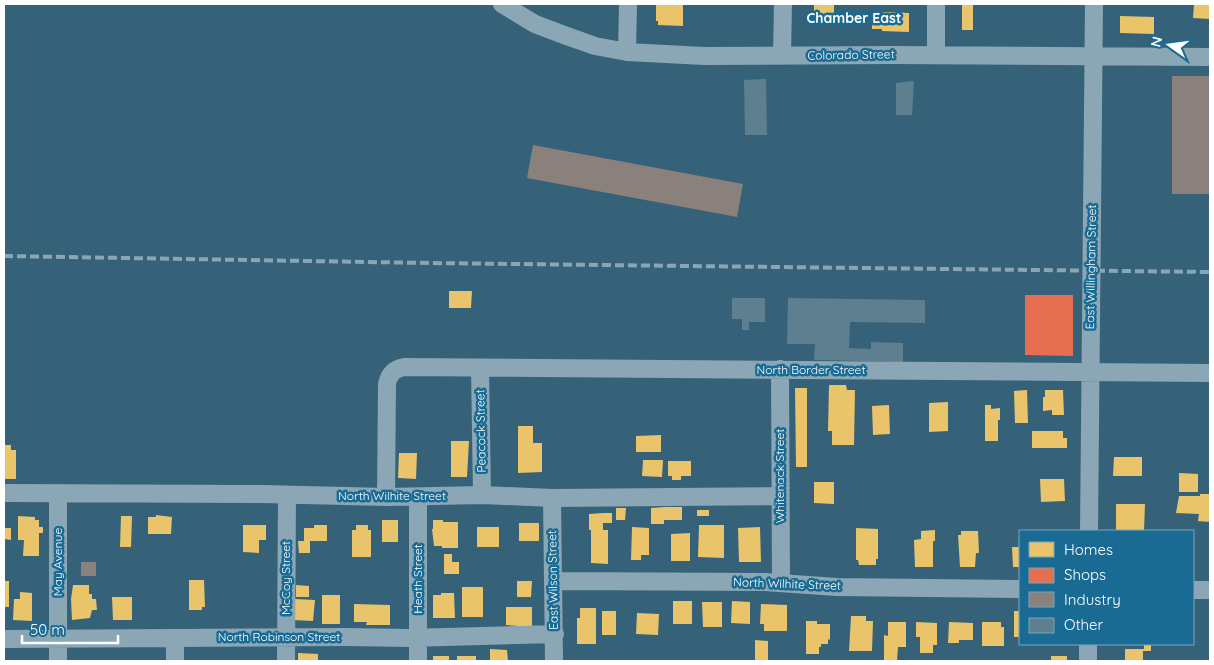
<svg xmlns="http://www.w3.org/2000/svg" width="1214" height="665" viewBox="0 0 1214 665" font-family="Quicksand,sans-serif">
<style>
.homes{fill:#e9c46a}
.shops{fill:#e76f51}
.industry{fill:#8a817c}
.building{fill:#5d7f8f}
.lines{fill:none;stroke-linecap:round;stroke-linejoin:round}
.minor{stroke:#8ba6b4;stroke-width:18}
.rail{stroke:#8ba6b3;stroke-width:4;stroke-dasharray:9 4;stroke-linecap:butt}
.labels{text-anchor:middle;stroke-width:5;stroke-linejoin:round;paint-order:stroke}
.street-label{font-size:12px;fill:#fff;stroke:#1a6b93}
.neighbourhood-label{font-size:14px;font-weight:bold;fill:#fff;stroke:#1a6b93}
</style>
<rect width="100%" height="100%" fill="#356278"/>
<!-- homes -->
<path class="homes" d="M656,4H683V26L658,25V21H656Z
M814,4H834V25L817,24V13L814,12Z
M962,4H973V30H962Z
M1194,4H1210V19L1193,18Z
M883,12L909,13V32L882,31V29H872V15H882Z
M1120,16L1154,17V34L1120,33Z
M449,291H472L471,308H449Z
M829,385H846L847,390H855L854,445H832V431H828Z
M795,388H807V467H796Z
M1027,390L1028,423H1015L1014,391Z
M1045,390H1063L1064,415H1052V410L1043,411V397H1045Z
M948,402V431L929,432V403Z
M889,405L890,434L873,435L872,406Z
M985,405H991V409L1000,408V420H998V441H985Z
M518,426H533V443H542V472L518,473Z
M1032,431H1063V438H1067V448H1032Z
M661,435V452H636V436Z
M451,441H469L467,477H451Z
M4,445H11V450H16V479H4Z
M399,453H417L416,479L398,478Z
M1114,457H1142V476H1113Z
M643,460H663L662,477L642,476Z
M668,461H691V476H681V480H672V476H668Z
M1179,473L1198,474V492H1179Z
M1040,479H1064L1065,501L1041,502Z
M814,482H834V504L814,503Z
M1200,494H1210V522L1198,521L1199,514L1176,513L1179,496H1200Z
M1116,504H1145L1144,531H1116Z
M665,507H682V520H664V524H651V508Z
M616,508H626L625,520H616Z
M697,510H709V516H697Z
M603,513H612V523H603V530H608V564L591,563V530H589V514Z
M156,515L172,517L171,534H148V517H156Z
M18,516L35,517V520H39V527H43V533H39V556H23L24,540H18Z
M121,516H132L131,547H120Z
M382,520H398V542H382Z
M433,520H443V522H458V548H442V546H434L432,529H433Z
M519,523H539V541H519Z
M243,525H266V540H259V553L243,552Z
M314,525H327V541H310V553H299L298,541H304V528H314Z
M356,525H368V530H371V557H352V530H356Z
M699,525H724V558L698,557Z
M477,527H499V547H477Z
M632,527L649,528V555H641V560H631Z
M760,527L761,562H739L738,528Z
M4,528H11V540L4,539Z
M856,528L878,529V559H876V565H859L858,560H856Z
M935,530V541H933V567H915L914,540L921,539V531Z
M961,531H978L979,553H976L975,567H960L958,535H961Z
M690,533V561H671V534Z
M1012,547H1020V567H1013Z
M444,554H452V562H459V574H444Z
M189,580H204L205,607H202V610H189Z
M4,581H9V607H4Z
M517,581H532L531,597H517Z
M73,585H89V594H92V599H96L97,610H92L90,618L72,620L71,599Z
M296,585L309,586V597H296Z
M462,587H483V617H462Z
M20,592L32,593V621L13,620L14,599H20Z
M441,593H454L455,618H433V595H441Z
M322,595H340V624H322Z
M112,597H132V620H113Z
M295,599L315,600L313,621L293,620Z
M673,601H692V624H673Z
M732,601L750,602V624L731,623Z
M702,602H722V627H703Z
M354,604L390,605V625H366L367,622H354Z
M761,604L787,605V631H764V624H760Z
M506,607H532V627L506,625Z
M580,608H596V644H577V618H580Z
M602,611H616V635H602Z
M1014,611H1020V637H1014Z
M637,613L659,614L658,635L636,634Z
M851,616H866V621H873L872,651H849Z
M806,621H817V624H830V640L828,639V644H821V647H819V654H806Z
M888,622H906V647H898L897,661H884V635L888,636Z
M916,622L937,623V645H933V653H920V637H916Z
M949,622L973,623V640H959V643H948Z
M982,622H1001V627H1004V646H982Z
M755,640L768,641V661H755Z
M1144,644H1151V651H1143V661H1125V649H1144Z
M490,649L507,650L508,661H490Z
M298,653L318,654V661H298Z
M433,656H449V661H433Z
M457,656H476V660L457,661Z
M1051,656H1067V661H1051Z"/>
<!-- shops -->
<path class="shops" d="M1025,295H1073V356L1025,355Z"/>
<!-- industry -->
<path class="industry" d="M1172,76H1210V194H1172Z
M533,145L743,184L737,217L527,178Z
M81,562H96V576H81Z"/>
<!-- building -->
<path class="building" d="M766,79L767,135H745L744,80Z
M914,81L912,115H896V83Z
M732,298H765V322H749V330H742V319H732Z
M788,298L925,300V323L850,322L849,348L871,349V342L903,343V362L814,360L815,344H787Z"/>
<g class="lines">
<!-- minor -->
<path class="minor" d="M502,4L535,24L564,35L595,46L627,52L704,56L891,55L1210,57
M627,52L628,4
M936,55V4
M782,56L783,4
M480,368L482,495
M780,369L781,583
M4,493L263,494L386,497L482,495L552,498L780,496
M58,493V661
M386,497L387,384C389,374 394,369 404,367L1210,373
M418,497V661
M552,498L554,661
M1089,531L1094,4
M553,581L765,582L837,587L1020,589
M1193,590H1210
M175,638V661
M4,639L345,637L409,638L555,634
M286,661L287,495
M1088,661V644"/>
<!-- rail -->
<path class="rail" d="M4,256L429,263L1210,272"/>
</g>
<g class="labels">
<!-- street labels -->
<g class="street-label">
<text transform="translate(851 55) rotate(-1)" y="4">Colorado Street</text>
<text transform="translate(1091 267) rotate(-89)" y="4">East Willingham Street</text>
<text x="811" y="374">North Border Street</text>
<text transform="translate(481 431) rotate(-91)" y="4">Peacock Street</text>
<text transform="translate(780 476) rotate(-90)" y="4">Whitenack Street</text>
<text x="392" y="500">North Wilhite Street</text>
<text transform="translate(58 562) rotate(-90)" y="4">May Avenue</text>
<text transform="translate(286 578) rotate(-90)" y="4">McCoy Street</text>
<text transform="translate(418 579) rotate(-90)" y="4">Heath Street</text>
<text transform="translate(553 580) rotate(-91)" y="4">East Wilson Street</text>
<text transform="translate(787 584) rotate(2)" y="4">North Wilhite Street</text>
<text x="279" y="641">North Robinson Street</text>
</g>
<!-- neighbourhood labels -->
<g class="neighbourhood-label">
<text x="854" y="23">Chamber East</text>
</g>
</g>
<!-- border -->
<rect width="1214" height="665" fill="none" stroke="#ffffff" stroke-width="10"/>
<!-- legend -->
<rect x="1019" y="530" width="175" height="115" fill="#1a6b93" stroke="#76a6be"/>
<rect x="1029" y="542" width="25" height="15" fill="#e9c46a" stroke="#76a6be"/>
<text x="1064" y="555" font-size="15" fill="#ffffff">Homes</text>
<rect x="1029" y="568" width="25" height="15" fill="#e76f51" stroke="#76a6be"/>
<text x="1064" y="580" font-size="15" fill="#ffffff">Shops</text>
<rect x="1029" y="592" width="25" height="15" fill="#8a817c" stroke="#76a6be"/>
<text x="1064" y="605" font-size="15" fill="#ffffff">Industry</text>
<rect x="1029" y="618" width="25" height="15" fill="#5d7f8f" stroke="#76a6be"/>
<text x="1064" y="630" font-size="15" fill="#ffffff">Other</text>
<!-- north arrow -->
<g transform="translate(1169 45) rotate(284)" stroke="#1a6b93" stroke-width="4" paint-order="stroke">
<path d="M0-4L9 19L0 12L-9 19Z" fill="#ffffff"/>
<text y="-8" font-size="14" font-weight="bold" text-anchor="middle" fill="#ffffff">N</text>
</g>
<!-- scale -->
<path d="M22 635v8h96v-8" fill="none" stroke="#ffffff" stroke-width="2.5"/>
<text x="30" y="635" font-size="15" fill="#ffffff" stroke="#1a6b93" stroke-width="4" paint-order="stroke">50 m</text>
</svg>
